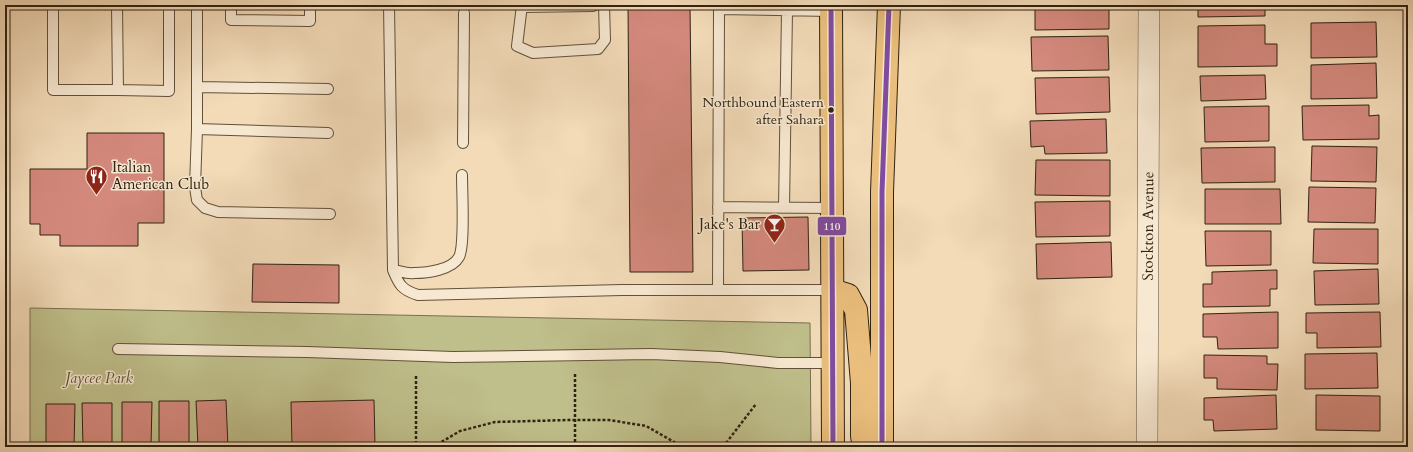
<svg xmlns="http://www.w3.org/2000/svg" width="1413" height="452" viewBox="0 0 1413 452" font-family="Cardo,serif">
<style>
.green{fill:#bfbf8b;stroke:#78704e}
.building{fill:#d4897d;stroke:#302210}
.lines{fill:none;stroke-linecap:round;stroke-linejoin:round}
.lane-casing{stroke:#61503a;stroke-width:12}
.street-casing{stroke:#61503a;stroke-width:22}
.primary-casing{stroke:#302210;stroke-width:24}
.path{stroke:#302210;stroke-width:2.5;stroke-dasharray:3 2;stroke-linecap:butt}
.lane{stroke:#f7e8d1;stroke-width:10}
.street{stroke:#f7e8d1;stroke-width:21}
.primary{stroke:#eabe7c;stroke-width:22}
.bus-1-casing{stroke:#f7e8d1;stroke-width:8}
.bus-1{stroke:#804c9e;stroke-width:5}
.bus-dot{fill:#302210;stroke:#f7e8d1;stroke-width:1.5}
.labels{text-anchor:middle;stroke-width:3;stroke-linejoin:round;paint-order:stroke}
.bus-label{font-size:14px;fill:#302210;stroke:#f7e8d1;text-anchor:end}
.poi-label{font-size:15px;fill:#302210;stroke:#f7e8d1;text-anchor:start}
.street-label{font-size:15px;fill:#302210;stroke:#f7e8d1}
.park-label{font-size:15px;font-style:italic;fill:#5b5135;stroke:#f7e8d1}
.line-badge{stroke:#f7e8d1;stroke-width:1.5}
.badge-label{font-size:11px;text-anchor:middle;font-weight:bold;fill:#fff}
</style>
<rect width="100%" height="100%" fill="#f3dbb8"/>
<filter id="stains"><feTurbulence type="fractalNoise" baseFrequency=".005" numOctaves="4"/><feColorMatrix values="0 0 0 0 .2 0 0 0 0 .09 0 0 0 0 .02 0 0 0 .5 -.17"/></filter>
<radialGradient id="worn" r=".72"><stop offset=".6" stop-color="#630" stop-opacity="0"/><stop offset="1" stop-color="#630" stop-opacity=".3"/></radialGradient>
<!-- green -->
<path class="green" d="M30,308L810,323L811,447H30Z"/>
<!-- building -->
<path class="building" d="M628,5H690L693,272H630Z
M1035,5H1109V29L1035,30Z
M1198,5H1265V16L1198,17Z
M1376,22L1377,57L1311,58V23Z
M1265,25V44H1277V66L1198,67V26Z
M1108,36L1109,70L1032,71L1031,37Z
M1376,63L1377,98L1311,99V65Z
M1265,75L1266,99L1201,101L1200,76Z
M1109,77L1110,112L1036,114L1035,78Z
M1369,105V116L1379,115V139L1303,140L1302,106Z
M1269,106V141L1205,142L1204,107Z
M1106,119L1107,153L1045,154L1044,146L1031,147L1030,121Z
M87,133H164V223H138V246H60V235H40V224H30V169H87Z
M1312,146L1377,147L1376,182L1311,181Z
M1275,147V182L1202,183L1201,148Z
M1036,160H1110V196L1035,195Z
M1309,187L1376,188L1375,223L1308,222Z
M1205,189H1280L1281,224H1205Z
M1110,201V236L1036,237L1035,202Z
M808,217L809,270L743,271L742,218Z
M1314,229H1378V264L1313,263Z
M1205,231H1271V265L1206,266Z
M1111,242L1112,277L1037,279L1036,244Z
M253,264L339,265V303L252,302Z
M1378,269L1379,304L1315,305L1314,271Z
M1277,270V289H1270V306L1203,307V284H1212V272Z
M1278,312V348L1218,349L1217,337H1203V314Z
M1380,312L1381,347L1317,348V333H1306V313Z
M1377,353L1378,388L1305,389V354Z
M1204,355L1267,356V364H1278L1277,390L1217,389V378H1204Z
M1276,395L1277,429L1214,431L1213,420H1204V398Z
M1316,395L1380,396V431L1316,430Z
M226,400L228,447H198L196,401Z
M374,400L375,447H292L291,402Z
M159,401H189V447H159Z
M122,402H152L151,447H122Z
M82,403H112V447H83Z
M46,404H75L74,447H46Z"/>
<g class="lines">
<defs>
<path id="lane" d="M53,5V90H118L117,5
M197,5V129L195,187L197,200L205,208L218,212L330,214
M231,5V20L310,21V5
M389,5L393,270C399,285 402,290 418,295L622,290H832
M522,5L517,46L533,53L598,49L605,40L604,5
M522,7L593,6
M197,87L328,89
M118,90L169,91V5
M197,129L328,133
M463,143L464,13
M718,207L832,208
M784,208L787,10
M393,270C400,271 407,274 414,273C427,273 452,270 459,257C465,246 462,191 462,175
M718,290L719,9L831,11
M118,349L307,352L453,357L651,354L720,357L778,363H833"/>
<g id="street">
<path id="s1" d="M1147,447L1149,5"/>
</g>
<path id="primary" d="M831,5L833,447
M832,290L848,295L856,310L862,383V436L864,447
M882,447V192L889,5"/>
</defs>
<!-- lane casing -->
<use href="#lane" class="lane-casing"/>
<!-- street casing -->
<use href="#street" class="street-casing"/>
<!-- primary casing -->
<use href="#primary" class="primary-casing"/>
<!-- path -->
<path class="path" d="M416,376V447
M433,447L460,431L495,422L569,420H609L646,426L683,447
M575,447V373
M723,447L756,404"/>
<!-- lane -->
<use href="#lane" class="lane"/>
<!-- street -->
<use href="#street" class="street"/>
<!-- primary -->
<use href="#primary" class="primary"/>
<defs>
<path id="bus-1" d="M831,5L833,447
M882,447V192L889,5"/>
</defs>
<!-- bus-1 casing -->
<use href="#bus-1" class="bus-1-casing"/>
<!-- bus-1 -->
<use href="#bus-1" class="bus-1"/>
</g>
<!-- icons -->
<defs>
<symbol id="restaurant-pin" viewBox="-11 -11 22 30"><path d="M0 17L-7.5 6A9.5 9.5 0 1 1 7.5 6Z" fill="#8f2418" stroke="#f7e8d1"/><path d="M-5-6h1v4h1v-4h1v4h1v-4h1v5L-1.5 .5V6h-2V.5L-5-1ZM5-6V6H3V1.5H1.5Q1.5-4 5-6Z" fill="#fff"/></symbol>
<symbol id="bar-pin" viewBox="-11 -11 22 30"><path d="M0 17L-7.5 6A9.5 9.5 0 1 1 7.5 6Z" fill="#8f2418" stroke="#f7e8d1"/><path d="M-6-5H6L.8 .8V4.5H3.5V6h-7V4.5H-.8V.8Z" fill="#fff"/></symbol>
</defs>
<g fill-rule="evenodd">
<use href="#restaurant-pin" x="84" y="164" width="25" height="34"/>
<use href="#bar-pin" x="762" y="212" width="25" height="34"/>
</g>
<!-- markers -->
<circle class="bus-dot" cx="831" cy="110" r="3.5"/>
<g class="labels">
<!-- bus labels -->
<g class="bus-label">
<text x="824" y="107">Northbound Eastern<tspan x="824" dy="17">after Sahara</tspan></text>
</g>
<!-- poi labels -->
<g class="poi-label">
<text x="112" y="172">Italian<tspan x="112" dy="17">American Club</tspan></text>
<text x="760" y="229" text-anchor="end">Jake's Bar</text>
</g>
<!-- street labels -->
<g class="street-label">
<text dy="5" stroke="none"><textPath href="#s1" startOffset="221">Stockton Avenue</textPath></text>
</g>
<!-- park labels -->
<g class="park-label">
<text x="99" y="383">Jaycee Park</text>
</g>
</g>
<rect class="line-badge" x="817" y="216" width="30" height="20" rx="4" fill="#804c9e"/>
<g class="badge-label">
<text x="832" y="230">110</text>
</g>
<!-- margin -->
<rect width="1413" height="452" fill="none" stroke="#f3dbb8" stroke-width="20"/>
<rect x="6" y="6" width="1401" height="440" fill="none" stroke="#302210" stroke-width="2"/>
<rect x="10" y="10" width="1393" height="432" fill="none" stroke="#302210"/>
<rect width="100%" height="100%" filter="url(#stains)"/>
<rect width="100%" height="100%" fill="url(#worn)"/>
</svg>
